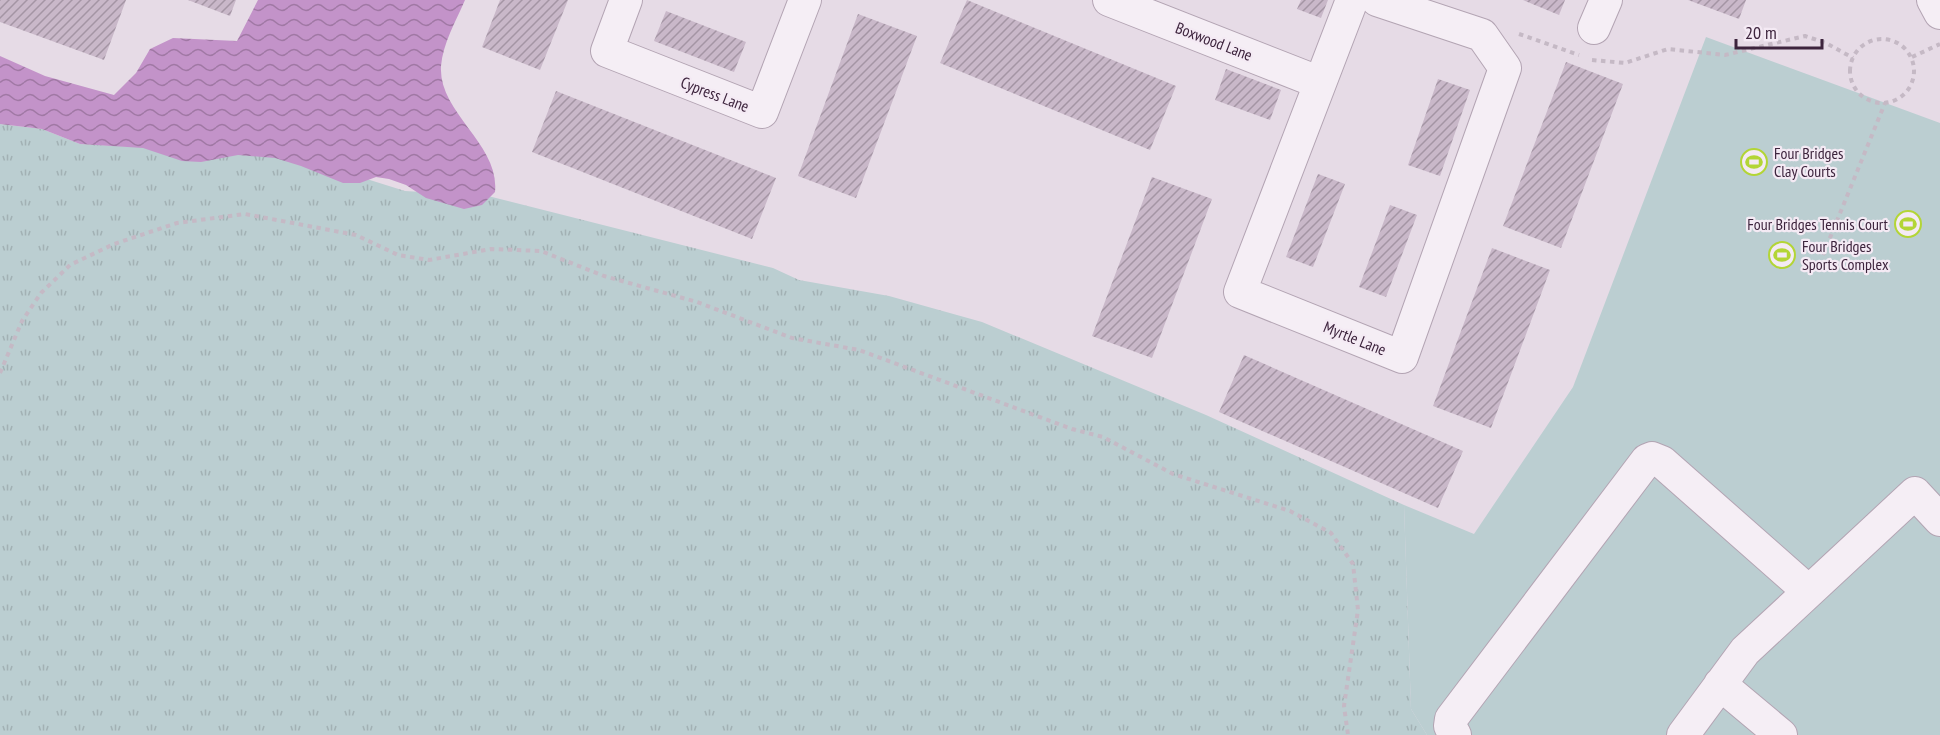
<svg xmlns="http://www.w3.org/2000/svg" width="1940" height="735" viewBox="0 0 1940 735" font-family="'PT Sans Narrow',sans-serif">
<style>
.grass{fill:url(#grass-tufts)}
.green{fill:#bbced1}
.water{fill:url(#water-waves)}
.building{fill:url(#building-hatch)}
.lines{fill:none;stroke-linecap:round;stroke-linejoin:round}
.minor-casing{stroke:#b3a4b3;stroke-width:34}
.path{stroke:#c5b9c5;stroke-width:4;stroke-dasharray:4.5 4.5;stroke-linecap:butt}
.minor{stroke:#f5eef5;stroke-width:32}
.labels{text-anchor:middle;stroke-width:4.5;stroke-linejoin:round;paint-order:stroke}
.street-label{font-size:16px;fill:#3d243d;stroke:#f4eaf4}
.poi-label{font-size:16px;fill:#3d243d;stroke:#f4eaf4;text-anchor:start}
</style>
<defs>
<pattern id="grass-tufts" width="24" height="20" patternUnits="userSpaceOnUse" patternTransform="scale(1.5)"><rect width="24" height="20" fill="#bbced1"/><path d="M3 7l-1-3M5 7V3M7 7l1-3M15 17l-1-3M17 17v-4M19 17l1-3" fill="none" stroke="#a2b1b4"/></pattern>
<pattern id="water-waves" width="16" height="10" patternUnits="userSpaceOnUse" patternTransform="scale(1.5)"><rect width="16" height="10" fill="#c393c9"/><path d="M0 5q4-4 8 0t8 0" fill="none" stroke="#a078a4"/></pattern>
<pattern id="building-hatch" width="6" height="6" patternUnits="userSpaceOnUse" patternTransform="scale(1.5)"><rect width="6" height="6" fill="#c9b8c9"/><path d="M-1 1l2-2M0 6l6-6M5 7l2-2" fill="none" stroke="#a495a4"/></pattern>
</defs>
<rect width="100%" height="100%" fill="#e6dbe6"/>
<!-- grass -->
<path class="grass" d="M0,124L42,129L80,144L234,152L306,160L405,191L488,196L773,268L799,280L889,296L982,322L1206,415L1404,505L1411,709L1427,735H0Z"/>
<!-- green -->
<path class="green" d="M1706,37L1940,123V735H1427L1411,709L1404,505L1474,534L1573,387Z"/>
<!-- water -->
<path class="water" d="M258,0H465C456,21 443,43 441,66C438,113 500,144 495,192L482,205L464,209L426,198L406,185L389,179L376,177L360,183H343L301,166L275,158L238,155L201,162L182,161L143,148L80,144L42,129L0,124V56L45,76L114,95L136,73L150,49L173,38L237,41Z"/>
<!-- building -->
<path class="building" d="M0,0H126L104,60L0,22Z
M188,0H236L230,16Z
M500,0H568L540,70L482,47Z
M967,0L1176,86L1150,150L940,63Z
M1301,0H1328L1321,18L1297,9Z
M1523,0H1565L1559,15Z
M1688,0H1746L1739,19Z
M666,11L746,42L734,72L654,41Z
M858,14L917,36L856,198L798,176Z
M1566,62L1623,84L1561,248L1503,226Z
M1226,69L1281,90L1270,120L1215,100Z
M1438,79L1470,90L1440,176L1408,165Z
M556,91L776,178L752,239L532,152Z
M1318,174L1345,184L1313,267L1286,257Z
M1152,177L1212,199L1152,358L1092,336Z
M1390,205L1417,215L1386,297L1359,287Z
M1492,248L1550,270L1491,428L1433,406Z
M1244,355L1463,451L1438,508L1219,412Z"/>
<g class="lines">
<defs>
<path id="minor" d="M626,0L607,51L762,112L805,0
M1109,0L1318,82
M1352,0L1240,292L1402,357L1505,68L1482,35L1377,0
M1933,0L1940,13
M1594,28L1606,0
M1720,684L1781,735
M1455,735L1450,726L1451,719L1647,460L1652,458L1662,462L1807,590
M1683,735L1745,651L1915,493L1940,520"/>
</defs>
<!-- minor casing -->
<use href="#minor" class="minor-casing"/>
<!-- path -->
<path class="path" d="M1519,34L1579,55
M1850 71a32 32 0 1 1 64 0a32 32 0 1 1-64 0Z
M1912,57L1940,44
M1592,60L1625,63L1668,49L1725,55L1805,36L1826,43L1853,58
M1823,255L1885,103
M0,373L22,321L41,293L70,265L114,244L177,223L245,214L356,235L398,255L429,260L491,249L541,251L604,276L697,302L792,338L859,350L1072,429L1103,437L1173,474L1290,511L1331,533L1353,564L1358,610L1344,706L1348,735"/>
<!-- minor -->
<use href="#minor" class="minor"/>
</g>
<!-- icons -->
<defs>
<symbol id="stadium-ring" viewBox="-11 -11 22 22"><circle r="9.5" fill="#f4eaf4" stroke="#b3d536" stroke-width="1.5"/><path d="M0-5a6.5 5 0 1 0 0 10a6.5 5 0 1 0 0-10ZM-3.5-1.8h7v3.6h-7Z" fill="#b3d536"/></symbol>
</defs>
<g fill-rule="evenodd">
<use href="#stadium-ring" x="1739" y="147" width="30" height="30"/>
<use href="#stadium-ring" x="1893" y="209" width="30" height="30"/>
<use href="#stadium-ring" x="1767" y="240" width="30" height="30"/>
</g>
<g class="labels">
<!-- street labels -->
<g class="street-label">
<text transform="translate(1214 41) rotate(21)" y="6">Boxwood Lane</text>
<text transform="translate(715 94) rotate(21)" y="6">Cypress Lane</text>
<text transform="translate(1355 338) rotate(22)" y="6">Myrtle Lane</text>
</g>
<!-- poi labels -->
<g class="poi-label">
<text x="1774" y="159">Four Bridges<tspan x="1774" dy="18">Clay Courts</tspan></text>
<text x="1888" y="230" text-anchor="end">Four Bridges Tennis Court</text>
<text x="1802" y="252">Four Bridges<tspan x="1802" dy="18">Sports Complex</tspan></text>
</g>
</g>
<!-- scale -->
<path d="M1736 39v9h86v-9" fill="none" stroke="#3d243d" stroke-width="3"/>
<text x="1745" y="39" font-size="18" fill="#3d243d" stroke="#f4eaf4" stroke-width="4.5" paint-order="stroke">20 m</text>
</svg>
